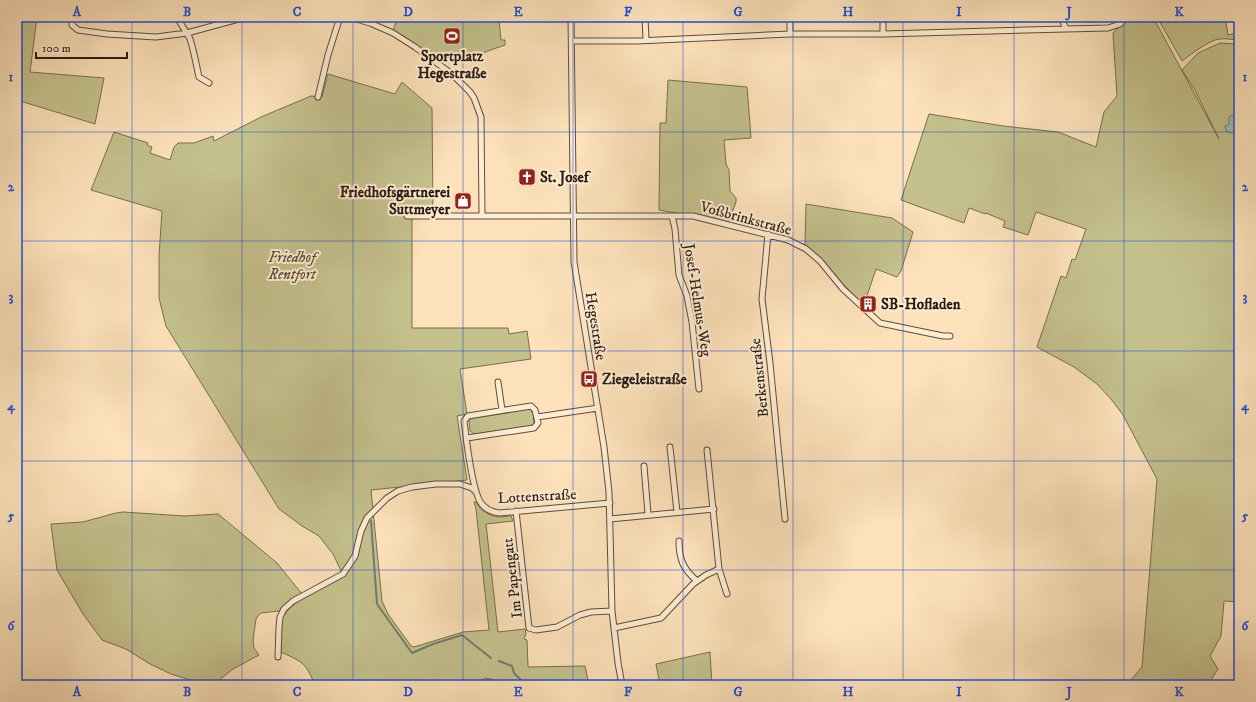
<svg xmlns="http://www.w3.org/2000/svg" width="1256" height="702" viewBox="0 0 1256 702" font-family="'IM FELL DW Pica',serif">
<style>
.green{fill:#c4c18c;stroke:#786e4f}
.water{fill:#9fbdb1;stroke:#717c71}
.lines{fill:none;stroke-linecap:round;stroke-linejoin:round}
.stream{stroke:#717c71;stroke-width:2}
.street-casing{stroke:#5f4c3c;stroke-width:7}
.street{stroke:#fdecd2;stroke-width:5}
.grid{fill:none;stroke:#1d4ed8;stroke-width:1;stroke-opacity:0.55}
.labels{text-anchor:middle;stroke-width:4;stroke-linejoin:round;paint-order:stroke}
.poi-label{font-size:15px;font-weight:bold;fill:#2b1a12;stroke:#fdecd2;text-anchor:start}
.street-label{font-size:15px;fill:#2b1a12;stroke:#fdecd2}
.park-label{font-size:15px;font-style:italic;fill:#594c37;stroke:#fdecd2}
.neatline{fill:none;stroke:#1d4ed8;stroke-width:1.5}
.grid-label{font-size:13px;text-anchor:middle;font-weight:bold;fill:#1d4ed8}
</style>
<rect width="100%" height="100%" fill="#fce1ba"/>
<filter id="stains"><feTurbulence type="fractalNoise" baseFrequency=".005" numOctaves="4"/><feColorMatrix values="0 0 0 0 .2 0 0 0 0 .09 0 0 0 0 .02 0 0 0 .5 -.17"/></filter>
<radialGradient id="worn" r=".72"><stop offset=".6" stop-color="#630" stop-opacity="0"/><stop offset="1" stop-color="#630" stop-opacity=".3"/></radialGradient>
<!-- green -->
<path class="green" d="M17,17H37L30,72L104,78L95,124L17,100Z
M398,17H497V20H499L501,40H505V45L482,53L434,55L430,54L393,30Z
M1067,17H1111L1112,19L1097,22L1069,21Z
M1129,17H1153L1219,139L1195,90L1182,70L1198,53L1220,43L1236,44L1239,47V602L1224,601L1221,636L1210,656L1218,669L1208,685H1130V681L1142,667L1157,479L1123,415L1111,399L1097,384L1074,367L1037,347L1061,276L1066,278L1072,259L1075,260L1086,229L1036,212L1028,235L1003,227L1005,221L986,213L985,214L969,208L964,223L901,200L929,114L1003,126L1058,132L1096,147L1104,112L1117,96L1113,33Z
M1157,17H1222L1226,23L1228,35L1239,32V38C1230,41 1229,38 1220,39C1211,39 1190,55 1182,61Z
M328,74L395,94L402,82L432,108L433,212H412V328H508L509,334L527,331L531,359L460,369L467,414L457,416L467,480L371,490L382,601L388,614L411,646L414,647L463,632L489,630L476,509L474,502H476C481,511 490,517 501,517C505,517 507,516 511,516L513,521L486,524L498,632L525,629L526,634L524,639L527,640L528,667L585,666L589,685H503L486,678L481,680L478,685H315C305,661 302,662 279,651C280,641 279,629 282,620C286,603 328,584 343,575L333,554L319,536L302,526L279,509L166,326L159,298V256L162,211L91,190L114,132L148,143L147,145L152,147L150,153L170,160L174,147L178,143H194L213,136L214,141L261,117L311,96L322,97Z
M668,80L747,87L751,138L724,140L726,164L729,170L730,191L736,198V202L729,221L726,222L659,210L660,123H666Z
M806,204L892,218L913,232L901,271L897,277L876,269L864,305L843,284L821,258L805,245Z
M529,409L533,413L534,423L532,426L474,434L470,431L469,421L472,418Z
M123,512L185,516L218,514L277,563L302,594L289,601L279,611L261,613L258,616L256,619L253,640L254,648L259,655L233,669L213,685H206L171,674L150,664L126,649L102,640L83,614L57,570L51,524L83,522L116,513Z
M710,652L712,685H660L656,664Z"/>
<!-- water -->
<path class="water" d="M1239,112C1239,121 1240,139 1226,131L1225,126L1229,124V117Z"/>
<g class="lines">
<!-- stream -->
<path class="stream" d="M371,521L377,604L412,653L433,644L462,635L491,658
M499,661L512,666L514,673L526,685"/>
<defs>
<path id="street" d="M72,17V25L78,30L107,34L156,37L187,33L246,17
M177,17C181,25 186,31 190,39C194,51 196,64 199,77L209,83
M349,17L370,23L393,33L415,47L452,74L470,92L474,98L481,117L482,216
M571,17L574,262L604,447L609,492L612,611L618,663L622,685
M645,17L646,40
M790,17V34
M883,17V34
M1066,29L1108,28L1120,24L1126,17
M572,41H637L790,34H883L1066,29L1061,17
M318,97L328,55L340,17
M407,216H693L788,240L806,249L820,261L843,289L880,323L943,336H950
M672,216L675,229L679,275L687,296L692,322L699,389
M768,234L762,299L770,363L785,519
M498,382L502,410
M537,417L598,408
M467,438L534,428L538,423L535,410L531,406L468,416L464,421C466,437 472,491 481,503C485,509 492,512 499,513L610,503
M670,447L677,512
M644,466L648,514
M516,511L529,628L536,630L557,627L580,615L591,612L612,611
M610,519L714,509
M679,541C679,559 683,569 697,581
M719,569L727,594
M614,628L661,618L693,584L706,575L719,569L707,450
M278,657L279,627L280,617L284,609L293,601L343,574L355,556L361,531L367,518L387,498L398,491L412,487L436,484H460L472,488L476,492
M481,685L490,682L497,685"/>
</defs>
<!-- street casing -->
<use href="#street" class="street-casing"/>
<!-- street -->
<use href="#street" class="street"/>
</g>
<!-- grid -->
<path class="grid" d="M132,17V685M242,17V685M353,17V685M463,17V685M573,17V685M683,17V685M793,17V685M903,17V685M1014,17V685M1124,17V685M17,132H1239M17,241H1239M17,351H1239M17,461H1239M17,570H1239"/>
<!-- icons -->
<defs>
<symbol id="stadium-square" viewBox="-11 -11 22 22"><rect x="-9" y="-9" width="18" height="18" rx="4" fill="#8f2418" stroke="#fdecd2"/><path d="M0-5a6.5 5 0 1 0 0 10a6.5 5 0 1 0 0-10ZM-3.5-1.8h7v3.6h-7Z" fill="#fff"/></symbol>
<symbol id="church-square" viewBox="-11 -11 22 22"><rect x="-9" y="-9" width="18" height="18" rx="4" fill="#8f2418" stroke="#fdecd2"/><path d="M-1.2-6h2.4v3.5h3.3v2.4h-3.3V6h-2.4V-.1h-3.3v-2.4h3.3Z" fill="#fff"/></symbol>
<symbol id="shop-square" viewBox="-11 -11 22 22"><rect x="-9" y="-9" width="18" height="18" rx="4" fill="#8f2418" stroke="#fdecd2"/><path d="M-5-2.5h2.3a2.7 3.5 0 0 1 5.4 0H5L5.5 6h-11ZM-1.5-2.5h3a1.5 2.3 0 0 0-3 0Z" fill="#fff"/></symbol>
<symbol id="building-square" viewBox="-11 -11 22 22"><rect x="-9" y="-9" width="18" height="18" rx="4" fill="#8f2418" stroke="#fdecd2"/><path d="M-4-6H4V6H1V3H-1V6H-4ZM-2.5-4.3h1.7v1.8h-1.7ZM.8-4.3h1.7v1.8H.8ZM-2.5-1h1.7V.8h-1.7ZM.8-1h1.7V.8H.8Z" fill="#fff"/></symbol>
<symbol id="bus-square" viewBox="-11 -11 22 22"><rect x="-9" y="-9" width="18" height="18" rx="4" fill="#8f2418" stroke="#fdecd2"/><path d="M-5-6H5V4H4V6H2V4H-2V6H-4V4H-5ZM-3.5-4V0h7V-4ZM-3.5 1.2v1.5H-2V1.2ZM2 1.2v1.5H3.5V1.2Z" fill="#fff"/></symbol>
</defs>
<g fill-rule="evenodd">
<use href="#stadium-square" x="442" y="26" width="20" height="20"/>
<use href="#church-square" x="517" y="167" width="20" height="20"/>
<use href="#shop-square" x="453" y="191" width="20" height="20"/>
<use href="#building-square" x="858" y="294" width="20" height="20"/>
<use href="#bus-square" x="579" y="369" width="20" height="20"/>
</g>
<g class="labels">
<!-- poi labels -->
<g class="poi-label">
<text x="452" y="61" text-anchor="middle">Sportplatz<tspan x="452" dy="17">Hegestraße</tspan></text>
<text x="540" y="182">St. Josef</text>
<text x="450" y="197" text-anchor="end">Friedhofsgärtnerei<tspan x="450" dy="17">Suttmeyer</tspan></text>
<text x="881" y="309">SB-Hofladen</text>
<text x="602" y="384">Ziegeleistraße</text>
</g>
<!-- street labels -->
<g class="street-label">
<text transform="translate(746 218) rotate(15)" y="5">Voßbrinkstraße</text>
<text transform="translate(698 300) rotate(81)" y="5">Josef-Helmus-Weg</text>
<text transform="translate(596 326) rotate(81)" y="5">Hegestraße</text>
<text transform="translate(759 378) rotate(-96)" y="5">Berkenstraße</text>
<text transform="translate(537 496) rotate(-3)" y="5">Lottenstraße</text>
<text transform="translate(512 578) rotate(-97)" y="5">Im Papengatt</text>
</g>
<!-- park labels -->
<g class="park-label">
<text x="292" y="262">Friedhof<tspan x="292" dy="17">Rentfort</tspan></text>
</g>
</g>
<!-- margin -->
<rect width="1256" height="702" fill="none" stroke="#fce1ba" stroke-width="44"/>
<!-- scale -->
<path d="M36 52v6h91v-6" fill="none" stroke="#2b1a12" stroke-width="2"/>
<text x="42" y="52" font-size="12" fill="#2b1a12" stroke="#fdecd2" stroke-width="3" paint-order="stroke">100 m</text>
<rect x="22" y="22" width="1212" height="658" class="neatline"/>
<g class="grid-label">
<text x="77" y="16">A</text>
<text x="187" y="16">B</text>
<text x="297" y="16">C</text>
<text x="408" y="16">D</text>
<text x="518" y="16">E</text>
<text x="628" y="16">F</text>
<text x="738" y="16">G</text>
<text x="848" y="16">H</text>
<text x="959" y="16">I</text>
<text x="1069" y="16">J</text>
<text x="1179" y="16">K</text>
<text x="11" y="81">1</text>
<text x="1245" y="81">1</text>
<text x="11" y="191">2</text>
<text x="1245" y="191">2</text>
<text x="11" y="301">3</text>
<text x="1245" y="301">3</text>
<text x="11" y="410">4</text>
<text x="1245" y="410">4</text>
<text x="11" y="520">5</text>
<text x="1245" y="520">5</text>
<text x="11" y="630">6</text>
<text x="1245" y="630">6</text>
<text x="77" y="696">A</text>
<text x="187" y="696">B</text>
<text x="297" y="696">C</text>
<text x="408" y="696">D</text>
<text x="518" y="696">E</text>
<text x="628" y="696">F</text>
<text x="738" y="696">G</text>
<text x="848" y="696">H</text>
<text x="959" y="696">I</text>
<text x="1069" y="696">J</text>
<text x="1179" y="696">K</text>
</g>
<rect width="100%" height="100%" filter="url(#stains)"/>
<rect width="100%" height="100%" fill="url(#worn)"/>
</svg>
